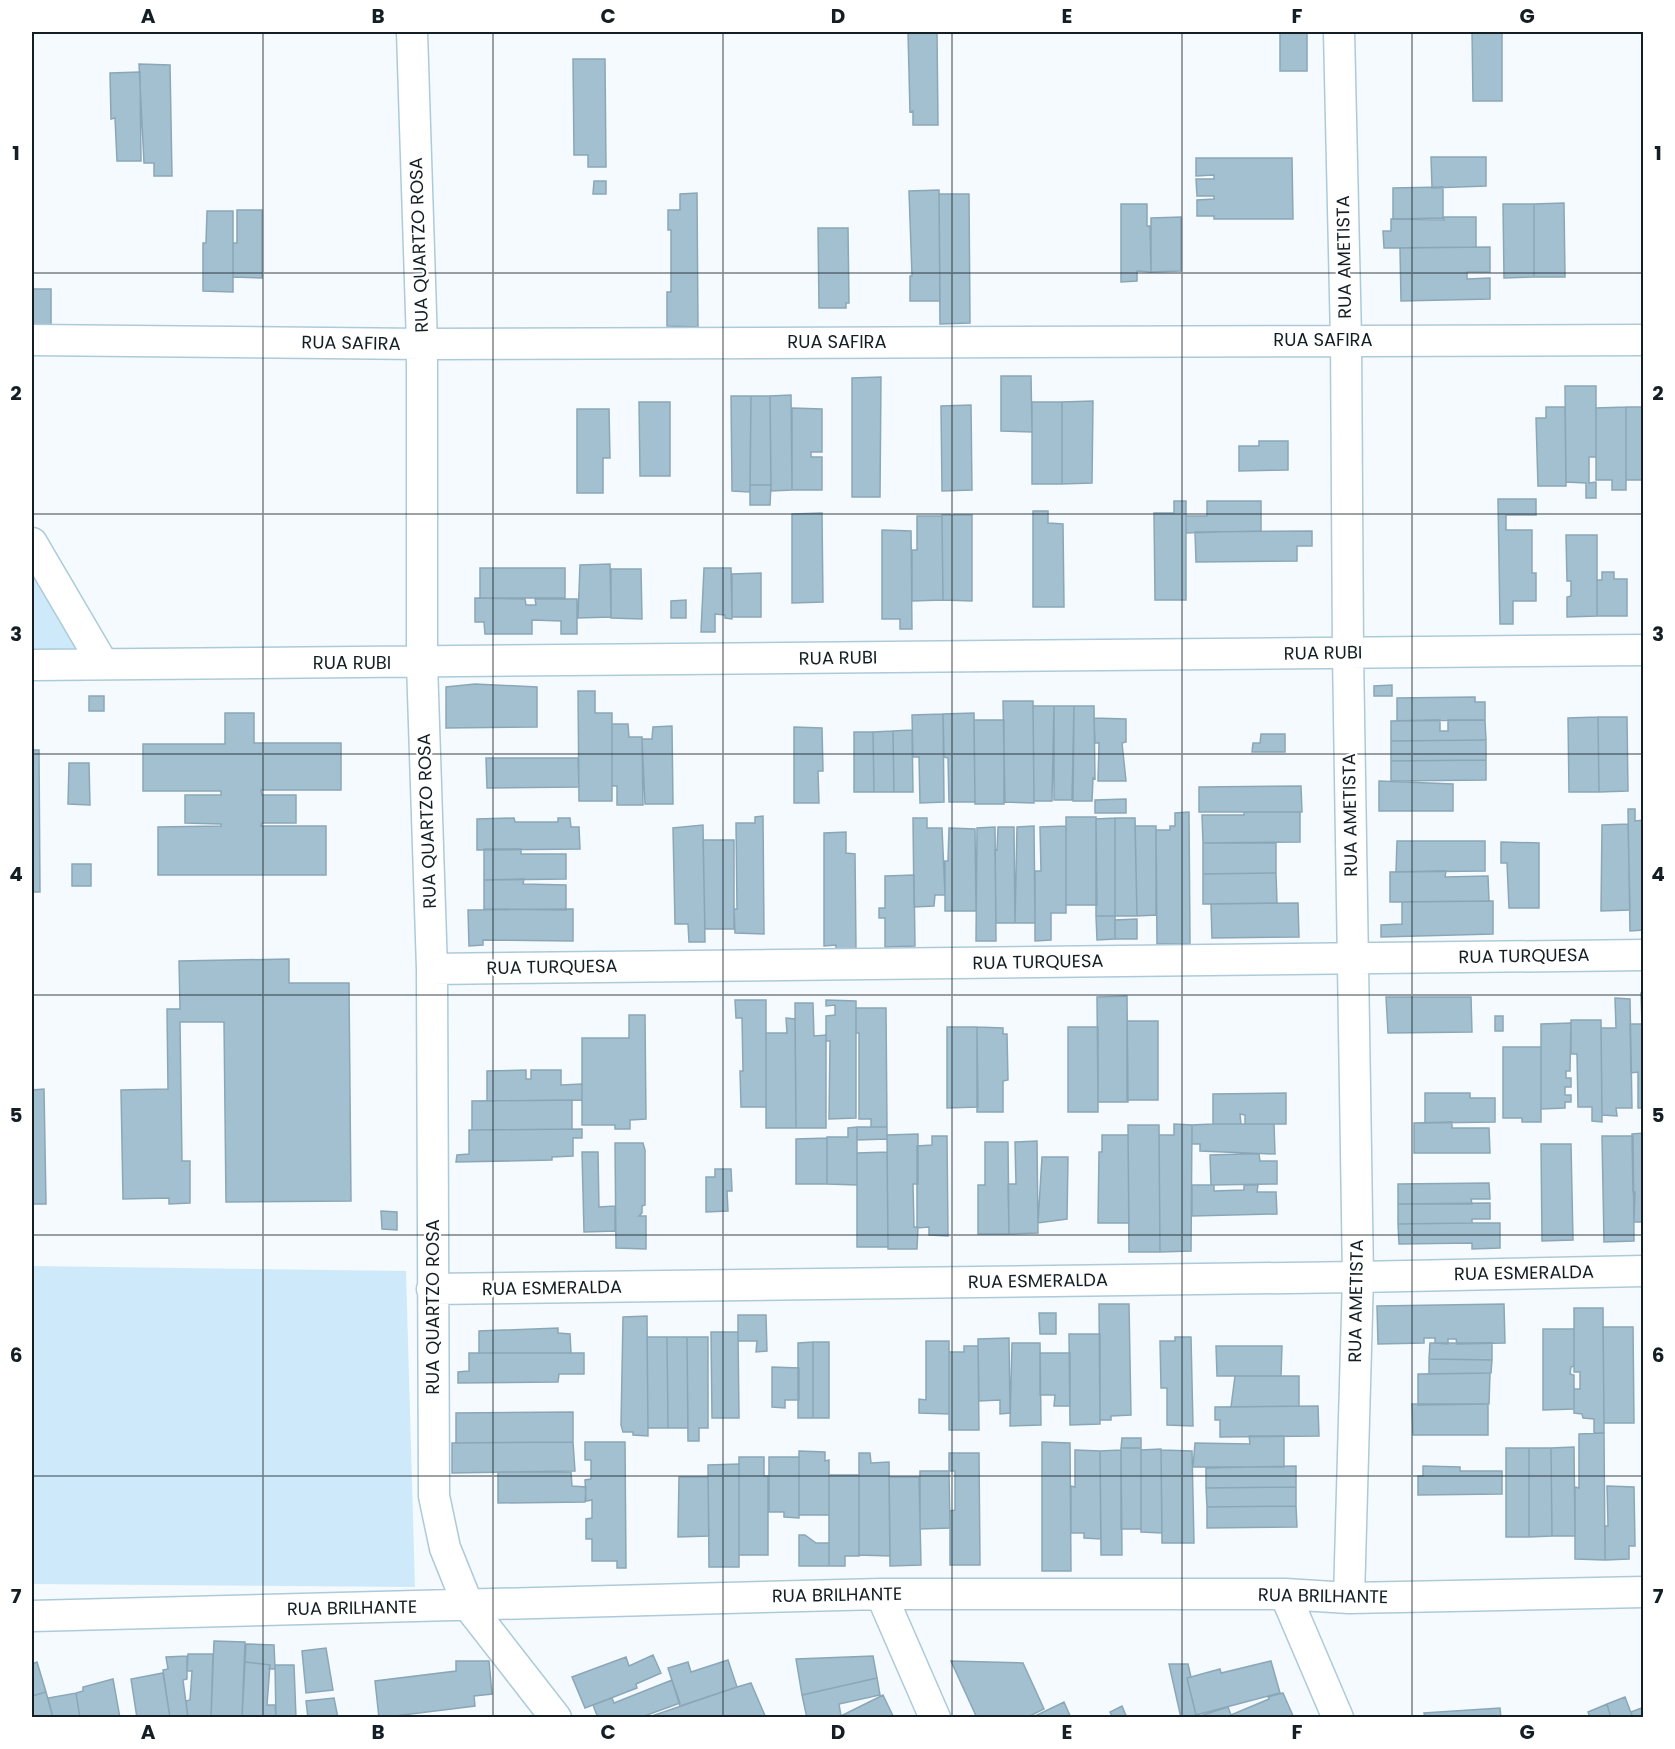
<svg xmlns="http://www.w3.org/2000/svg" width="1675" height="1749" viewBox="0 0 1675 1749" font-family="Poppins,sans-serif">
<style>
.green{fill:#ceeafa}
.building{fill:#a3c0d0;stroke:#8ba7b7;stroke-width:1.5}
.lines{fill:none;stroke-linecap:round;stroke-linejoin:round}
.minor-casing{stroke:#adcada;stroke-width:33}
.minor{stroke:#fff;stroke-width:30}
.grid{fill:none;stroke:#141f25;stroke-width:1.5;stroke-opacity:0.55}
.labels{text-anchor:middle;stroke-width:4.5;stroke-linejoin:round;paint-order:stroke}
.street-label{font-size:18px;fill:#141f25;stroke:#fff}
.neatline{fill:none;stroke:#141f25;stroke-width:2}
.grid-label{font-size:20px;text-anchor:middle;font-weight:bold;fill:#141f25}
</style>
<rect width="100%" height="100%" fill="#f4fafd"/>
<!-- green -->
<path class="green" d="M32,543L103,664L32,665Z
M32,1266L406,1271L415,1587L32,1584Z"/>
<!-- building -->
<path class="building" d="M908,32H937L938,125H913V111L910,112Z
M1280,32H1307V71H1280Z
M1472,32H1502V101H1473Z
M573,59H605L606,167H588V155H574Z
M139,64L170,65L172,176H154V163H144Z
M140,72L141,161H117L115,118L111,119L110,73Z
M1431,157H1486V186L1432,188Z
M1196,158H1292L1293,219H1214V216H1197V200L1214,199V196H1197L1196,179H1214V175L1196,176Z
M594,181H606V194H593Z
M1443,187V218L1393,219V188Z
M939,190L940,301H910V276H912L909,191Z
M697,193L698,327L667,326V292H671V230H668V210H680V194Z
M939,194H969L970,323L940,324Z
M1564,203L1565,277H1534V204Z
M1121,204H1147V226H1150L1151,272L1137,271V281L1121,282Z
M1503,204H1534V277L1504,278Z
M237,210H262V278L233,277V243H237Z
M207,211H233V292L203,291V243H206Z
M1181,217V271L1151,272V218Z
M1444,217H1476V247L1384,248L1383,231H1391V219L1444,220Z
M818,228H848L849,303H846V308H819Z
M1490,247V272H1467V279L1490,278V299L1401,301L1400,248Z
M32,289H51V328H32Z
M1001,376H1031L1032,432L1001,431Z
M881,377L880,497H852V378Z
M1565,386H1596V457H1589V483L1596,482V498H1586V483L1566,482Z
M791,395L792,490L771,491L770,396Z
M731,396H751L750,492L732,491Z
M751,396H770L771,485H750Z
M1093,401L1092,483L1062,484V402Z
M639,402H670V476H640Z
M1032,402H1062V484H1032Z
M971,405L972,490L942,491L941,406Z
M1546,407H1565L1566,486H1538L1536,418H1546Z
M1626,407V490H1612V480H1596V408Z
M1626,407H1644V480H1626Z
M792,408L822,409V452H811V457H822V490H792Z
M577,409H609L610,458H603V493H577Z
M1259,441H1288V470L1239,471V446H1259Z
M750,485H771L770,505H750Z
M1498,499H1536V515H1506V530H1532V573H1536V601H1513V624H1500Z
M1174,501H1186V600H1155L1154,513H1174Z
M1207,501H1261V531L1186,533V516H1207Z
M1033,511H1048V523L1063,524L1064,607H1033Z
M822,513L823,602L792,603V514Z
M942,515H972V601L943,600Z
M917,516H942L943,600L912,601V550H917Z
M882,530L911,531L912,629H900V619H882Z
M1312,531V546H1297V561L1196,562L1195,532Z
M1566,535H1597V616L1567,617V597L1571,596V581H1567Z
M610,564L611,617L578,618L580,565Z
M480,568H565V598H480Z
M704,568H731L732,619L725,618V615L715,614V632H701Z
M611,569H641L642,619L611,618Z
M1602,572H1614V579H1627V616H1597V580H1602Z
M761,573V617H732V574Z
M475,598L525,599L526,605H536L535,599H577V634H561V621L532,620V634H485L484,622H475Z
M686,600V618H671V601Z
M475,684L537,687V727L446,728V687Z
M1392,685V696H1374V686Z
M578,691H595V713H612V801H579Z
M89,696H104V711H89Z
M1475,697V702H1485V720L1397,721V698Z
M1003,701H1033L1034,803L1005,802Z
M1033,706H1054L1052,801H1034Z
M1054,706H1074L1072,800H1054Z
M1074,706H1094L1095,779L1093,778L1092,801H1073Z
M225,713H254V743H341V790H261L262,795H296V823H262L261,826H326V875H158V827L221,826V824L185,823V795H221V791H143V744H225Z
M974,713L975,802H949L948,758L944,757L943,714Z
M943,714L944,802L920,803L919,757H913L912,715Z
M1598,717L1599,792H1569L1568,718Z
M1598,717H1627L1628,791L1599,792Z
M1094,718L1126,719V742L1122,743L1126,781H1098L1099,743H1095Z
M974,720H1004V804H975Z
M1432,720H1440V731H1448V720H1485L1486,740L1391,741V721Z
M612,724H628L629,737H642L643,805H617V786H612Z
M672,726L673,804H645L642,739H652L653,727Z
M794,727L822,728L823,771H818L819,803H794Z
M912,730L913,792H894L893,731Z
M893,731L894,792H874L873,732Z
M854,732H873L874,792H854Z
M1261,734H1285V752H1252L1253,743H1260Z
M1486,740V760L1391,761V741Z
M32,750H39L40,892H32Z
M486,758H578L579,787L487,788Z
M1486,760V780L1391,781V761Z
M69,763H89L90,805L68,804Z
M1379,781L1453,784V811H1379Z
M1301,786L1302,812H1199V787Z
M1126,799V813H1095V800Z
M1628,809H1635V821L1644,820V930L1630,931Z
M1189,812L1190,944H1157L1156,830H1170V826H1175V813Z
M1244,812H1300V842L1203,843L1202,815H1244Z
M763,816L764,934L735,933L734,909H737L736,823H755V817Z
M1066,817H1096L1097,905H1066Z
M514,818L515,822H558V818H570L571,827H579L580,849L477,850V819Z
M913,818H927V828H942L945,895H935L934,906L914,907Z
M1115,818V916H1096V819Z
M1115,818H1135L1137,916H1115Z
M1628,824L1630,910L1601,911L1602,825Z
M703,825L705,942H689L688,924H675L673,828Z
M1034,826L1035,923H1015L1017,827Z
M1066,826V913H1051V940L1035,941V871H1041L1040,827Z
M1135,826H1156V915L1137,916Z
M995,827L996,941H976L977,828Z
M998,827H1014L1015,923H996L995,849L997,850Z
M949,828L975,829L976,911H945V861H948Z
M846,832V853L855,854L856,950H836V945L824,946V833Z
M703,840H734V929H705Z
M1397,841H1485V871L1396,872Z
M1501,842L1539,843V908H1509L1507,863H1501Z
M1203,843H1276V873L1203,874Z
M484,849H521V854H566V879L484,880Z
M72,864H91V886H72Z
M1446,871L1445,877L1488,876L1489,901L1390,902V872Z
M1276,873L1277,903L1203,904V874Z
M914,875L915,946L885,947V918H879V908H885V876Z
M524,879L523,884L566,885V910L484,909V880Z
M1493,901V934L1381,937V925L1402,924V902Z
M1298,903L1299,937L1212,938L1211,904Z
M573,909V941L483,940V945L469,946L468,910Z
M1096,916H1115V939L1097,940Z
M1137,919V939H1115V920Z
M289,959V983H349L351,1201L226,1202L224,1022H180L182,1161H190V1203L169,1204V1198L123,1199L121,1090L168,1089L167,1009H180L179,961Z
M1641,993H1644V1108H1638V1072L1631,1073L1630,1024H1642Z
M1127,996L1128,1102H1098L1097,997Z
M1386,997H1471L1472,1032L1388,1033Z
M1615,998L1630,999L1632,1108H1616L1617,1116L1602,1115L1601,1028H1616Z
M735,1000H766V1107H741L740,1071H743L742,1018H736Z
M826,1000L856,1001V1118L829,1119L830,1041H826V1016L835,1015V1005L826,1006Z
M795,1003H813L814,1036L826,1035V1128H796Z
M856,1008H886L887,1127H871V1119H859V1033H856Z
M629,1015H645L646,1119L630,1120V1129H615V1125H582V1038H629Z
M1495,1016H1503V1031H1495Z
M786,1018L795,1019L796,1128H766V1033H787Z
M1571,1020H1601L1602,1122L1592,1121V1107H1578L1577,1054H1571Z
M1127,1021H1158V1100H1127Z
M1571,1023L1570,1071H1566V1078H1571V1087H1565V1095H1571V1102H1565V1108L1541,1109V1024Z
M947,1027H977L978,1107L947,1108Z
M977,1027L1003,1028V1034H1007L1008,1080L1003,1081V1112H977Z
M1068,1027H1098V1112H1068Z
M1503,1047H1541V1122H1522V1118H1503Z
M526,1070V1079H531V1070H561V1085L582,1084V1100L487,1101V1071Z
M44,1089L46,1204H32V1090Z
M1286,1093V1124H1245V1115L1240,1114L1241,1124H1213V1094Z
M1425,1093H1470V1098H1495V1122L1425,1123Z
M572,1100V1129L472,1130V1101Z
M1452,1122V1128H1489L1490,1153H1414V1123Z
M1174,1124L1192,1125L1191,1251L1160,1252L1159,1135H1174Z
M1213,1124H1274L1275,1154L1200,1151V1144H1192V1125Z
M1128,1125H1159L1160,1252H1129Z
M857,1127H887V1139L857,1140Z
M857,1127V1185L827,1184V1137H848V1128Z
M582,1129V1138H573V1156L552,1157V1160L456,1162L457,1155L469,1154V1130Z
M918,1134V1184H913L914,1227H918L917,1249H888L887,1135Z
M1632,1134L1644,1133V1222H1634L1635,1192H1633Z
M1102,1135H1128L1129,1223H1098L1099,1152H1102Z
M932,1136H947L948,1236L929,1235V1227L917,1228V1146L932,1145Z
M1602,1136H1633L1634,1241L1604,1242Z
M827,1138V1184H796V1139Z
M1037,1141L1038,1233L1009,1234L1008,1184H1016L1015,1142Z
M985,1142H1008L1009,1234H978V1185H985Z
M615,1143H643L645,1150V1205L642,1206V1213L639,1216H646V1249L616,1248Z
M1541,1144H1571L1573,1240L1542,1241Z
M582,1152H598L599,1207L615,1206V1231L584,1232Z
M887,1152L888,1247H857V1153Z
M1245,1154H1259L1260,1161H1277V1184L1211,1185L1210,1155Z
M1042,1157H1068L1067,1219L1038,1223Z
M715,1169H731L732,1191H727L728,1211L706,1212V1177H715Z
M1489,1183L1490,1199H1471L1472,1204H1398V1184Z
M1192,1185H1214V1191L1244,1190V1185H1258L1257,1192H1276L1277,1214L1192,1216Z
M1490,1203V1219H1472V1223L1398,1224V1204Z
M381,1211L397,1212V1230L382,1229Z
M1472,1223H1500V1248L1472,1249V1243L1399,1244L1398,1224Z
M1099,1304H1129L1131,1415L1111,1416V1420H1100Z
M1504,1304L1505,1343L1457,1344L1456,1339H1448V1344L1435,1343V1338H1424V1343L1378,1344L1377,1306Z
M1574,1308H1603L1604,1433H1594V1419L1583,1418L1582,1414L1574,1413V1389H1580V1372H1574Z
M1039,1313H1056V1334H1040Z
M738,1315H766L767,1351L756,1352L757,1341H738Z
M647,1316L648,1436L633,1435V1432H623L621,1425L623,1317Z
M1603,1327H1633L1634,1423H1604Z
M558,1328V1333L570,1334L571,1353H479V1331Z
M1543,1329H1574V1366L1571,1367L1570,1374L1574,1375V1409L1543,1410Z
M711,1332H738L739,1418H712Z
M1069,1334H1100V1424L1070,1425Z
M647,1337H667L668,1428H648Z
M667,1337H687L688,1428H668Z
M687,1337H708V1428H699V1441H688Z
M1175,1337H1191L1193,1426L1167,1425V1388H1161L1160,1341H1175Z
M1009,1338L1010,1413L1000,1414V1400L979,1401L978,1339Z
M926,1341H949V1414L919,1413V1399L926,1400Z
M813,1342V1418H798V1343Z
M813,1342H829V1418H813Z
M1012,1343H1040L1041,1425L1010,1426Z
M1430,1343H1492V1360L1429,1359Z
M964,1346H978L979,1430H949V1352H964Z
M1216,1346H1282L1281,1376H1217Z
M469,1353H584V1374H559L558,1382L458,1383V1372L469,1371Z
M1040,1353H1070V1406H1054L1055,1395H1040Z
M1429,1359L1492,1360L1491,1373L1429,1374Z
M772,1367L799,1368V1400H785V1408L772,1407Z
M1490,1373L1489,1404L1418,1405V1374Z
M1235,1376H1299V1406L1231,1407Z
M1412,1404H1488V1435H1413Z
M1318,1406L1319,1436L1220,1437V1420H1215V1407Z
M573,1412V1442L456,1443V1413Z
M1604,1433L1605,1560L1575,1559V1487L1579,1488V1434Z
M1249,1436H1284V1467H1193L1195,1443L1250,1444Z
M1122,1438H1141V1448H1121Z
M573,1442L575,1471L452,1473V1443Z
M585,1442H625L626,1568H617V1561H592V1539H586V1519L592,1518V1500L586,1501L585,1480L591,1479V1460H585Z
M1042,1442L1070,1443L1071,1571H1042Z
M1574,1447L1575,1536H1552L1551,1448Z
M1121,1448H1141V1529H1121Z
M1506,1448H1529V1537H1506Z
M1529,1448H1551L1552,1536L1529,1537Z
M1161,1449L1162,1533L1141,1532V1450Z
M1075,1450L1100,1451L1101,1539L1084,1538V1533H1071V1486L1075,1487Z
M1121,1450L1122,1555H1101L1100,1451Z
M1161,1450L1192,1451L1194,1543H1162Z
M799,1451L825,1452V1461L829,1460V1515H799Z
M859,1453H870L871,1463L889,1462L890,1556L859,1555Z
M949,1453H979L980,1565H950V1511L955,1510V1471H949Z
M739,1457H764V1476H768V1555H739Z
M769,1457H799V1518L784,1517V1512H769Z
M739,1464V1567H709L708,1465Z
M1296,1466V1487L1206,1488V1468Z
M1423,1466L1460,1467V1471H1502V1494L1418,1495V1476H1423Z
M920,1471H949L950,1528L920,1529Z
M498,1472H571L572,1486L586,1487L585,1502L498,1503Z
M829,1475H859V1556H845V1566H829Z
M679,1477H708L709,1536L678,1537Z
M889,1477H919L921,1565L890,1566Z
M1607,1486L1634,1487L1635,1546H1629V1559L1605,1560V1526H1608Z
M1296,1487V1506L1207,1507L1206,1488Z
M1296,1506L1297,1527L1207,1528V1507Z
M799,1535H805L816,1543H829V1566H799Z
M214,1641L245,1642L242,1718H211Z
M246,1644L274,1645L275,1669H269L270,1665L245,1662Z
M326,1648L333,1690L306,1693L302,1651Z
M188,1654H213L211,1718H188L186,1701L190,1700L192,1671H187Z
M653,1655L661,1673L636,1684L637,1688L585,1708L572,1677L626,1657L629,1666Z
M187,1656V1679L183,1680L188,1718H170L163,1670L168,1669L166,1657Z
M873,1656L877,1678L802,1695L796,1659Z
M728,1660L737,1687L680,1706L668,1668L688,1662L691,1672Z
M456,1661H489L492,1694L474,1696L475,1706L379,1718L375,1681L456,1671Z
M951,1661L1023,1663L1044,1709L1026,1718H977Z
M1271,1661L1280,1693L1196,1715L1187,1678L1220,1669L1221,1673Z
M37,1662L46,1692L32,1696V1664Z
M245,1662L270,1665L267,1705H275L276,1717L242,1718Z
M1169,1664H1188L1191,1677L1187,1678L1196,1715L1181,1718Z
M275,1665H294L296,1718H276Z
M163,1673L170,1718H137L131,1679Z
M877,1678L880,1695L839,1704L841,1716L838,1718H807L802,1695Z
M113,1679L120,1718H80L76,1693L83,1691V1687Z
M672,1680L680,1703L639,1718H598L593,1705L612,1698L614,1703Z
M751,1683L766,1718H646L737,1687Z
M46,1692L53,1718H32V1696Z
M76,1693L80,1718H53L48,1698Z
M1283,1693L1294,1718H1194L1228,1707L1231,1715L1269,1699L1268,1697Z
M883,1695L894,1718H838L841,1716Z
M1625,1697L1633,1718H1611L1607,1704Z
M334,1698L338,1718H308L306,1701Z
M1064,1702L1071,1718H1031Z
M1607,1704L1611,1718H1590L1588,1712Z
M1122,1706L1127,1718H1113L1110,1712Z
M1644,1707V1718H1633L1631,1712Z
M1500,1708L1501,1718H1425L1424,1713Z"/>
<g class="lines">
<defs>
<path id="minor" d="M412,32L422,344V663L432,969L434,1496L445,1548L468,1605L556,1718
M1339,32L1346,339L1348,653L1358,1277L1349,1598
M32,340L422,344L1644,340
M32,543L103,664
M32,665L1644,650
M432,969L1644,955
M432,1289L1358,1277L1644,1271
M881,1594L935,1718
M1285,1594L1338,1718
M32,1616L881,1594H1285L1349,1598L1644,1592"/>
</defs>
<!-- minor casing -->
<use href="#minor" class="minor-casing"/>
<!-- minor -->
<use href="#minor" class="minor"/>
</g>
<!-- grid -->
<path class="grid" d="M263,32V1718M493,32V1718M723,32V1718M952,32V1718M1182,32V1718M1412,32V1718M32,273H1644M32,514H1644M32,754H1644M32,995H1644M32,1235H1644M32,1476H1644"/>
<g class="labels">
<!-- street labels -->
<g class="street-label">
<text transform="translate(419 245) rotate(-92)" y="6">RUA QUARTZO ROSA</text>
<text transform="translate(1344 257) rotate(-91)" y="6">RUA AMETISTA</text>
<text x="1323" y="346">RUA SAFIRA</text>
<text x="837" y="348">RUA SAFIRA</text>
<text transform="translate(351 343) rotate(1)" y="6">RUA SAFIRA</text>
<text transform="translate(1323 653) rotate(-1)" y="6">RUA RUBI</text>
<text transform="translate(838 658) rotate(-1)" y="6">RUA RUBI</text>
<text x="352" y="669">RUA RUBI</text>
<text transform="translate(1350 815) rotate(-91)" y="6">RUA AMETISTA</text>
<text transform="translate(427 821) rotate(-92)" y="6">RUA QUARTZO ROSA</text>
<text transform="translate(1524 956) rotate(-1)" y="6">RUA TURQUESA</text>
<text transform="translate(1038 962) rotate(-1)" y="6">RUA TURQUESA</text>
<text transform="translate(552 967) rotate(-1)" y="6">RUA TURQUESA</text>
<text transform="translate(1524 1273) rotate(-1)" y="6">RUA ESMERALDA</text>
<text transform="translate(1038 1281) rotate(-1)" y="6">RUA ESMERALDA</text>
<text transform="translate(552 1288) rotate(-1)" y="6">RUA ESMERALDA</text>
<text transform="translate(1356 1301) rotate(-89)" y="6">RUA AMETISTA</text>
<text transform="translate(433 1307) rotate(-90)" y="6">RUA QUARTZO ROSA</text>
<text transform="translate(837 1595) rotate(-1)" y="6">RUA BRILHANTE</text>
<text transform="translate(1323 1596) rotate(1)" y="6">RUA BRILHANTE</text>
<text transform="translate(352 1608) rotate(-1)" y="6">RUA BRILHANTE</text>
</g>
</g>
<!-- border -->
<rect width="1675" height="1749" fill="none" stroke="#ffffff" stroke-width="66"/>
<rect x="33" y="33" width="1609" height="1683" class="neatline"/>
<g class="grid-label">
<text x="148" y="23">A</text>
<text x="378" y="23">B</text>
<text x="608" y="23">C</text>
<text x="838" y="23">D</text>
<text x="1067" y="23">E</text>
<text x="1297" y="23">F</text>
<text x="1527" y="23">G</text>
<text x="16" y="160">1</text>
<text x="1658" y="160">1</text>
<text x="16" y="400">2</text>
<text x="1658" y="400">2</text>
<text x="16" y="641">3</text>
<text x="1658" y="641">3</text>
<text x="16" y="881">4</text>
<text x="1658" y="881">4</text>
<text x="16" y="1122">5</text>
<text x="1658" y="1122">5</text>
<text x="16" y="1362">6</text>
<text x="1658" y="1362">6</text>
<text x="16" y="1603">7</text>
<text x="1658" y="1603">7</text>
<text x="148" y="1739">A</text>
<text x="378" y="1739">B</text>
<text x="608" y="1739">C</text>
<text x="838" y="1739">D</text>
<text x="1067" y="1739">E</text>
<text x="1297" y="1739">F</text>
<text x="1527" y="1739">G</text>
</g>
</svg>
